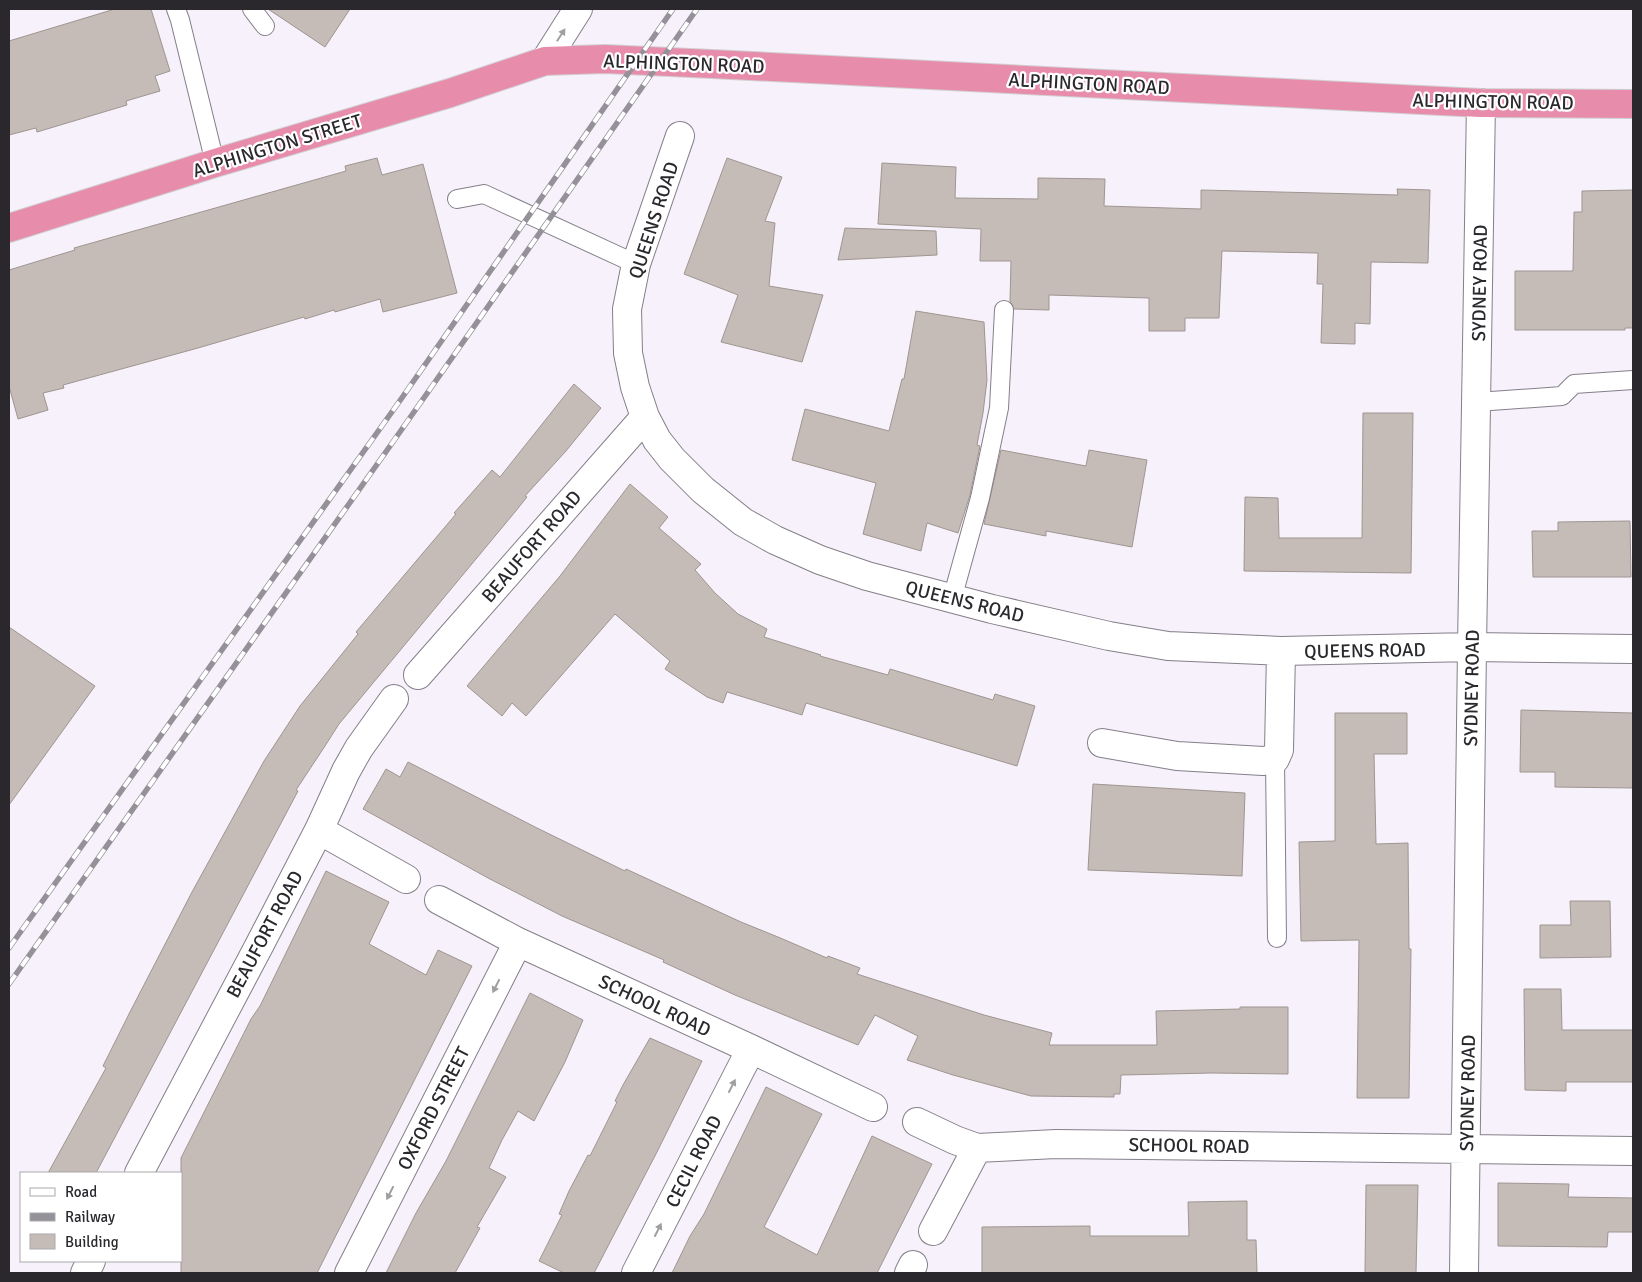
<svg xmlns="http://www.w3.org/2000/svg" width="1642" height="1282" viewBox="0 0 1642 1282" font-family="Signika,sans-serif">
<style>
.building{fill:#c5bbb7;stroke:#9f9591}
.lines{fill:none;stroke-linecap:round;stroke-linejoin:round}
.service-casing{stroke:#847f88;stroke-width:20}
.minor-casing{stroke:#847f88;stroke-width:30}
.trunk-casing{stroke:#d0d0d1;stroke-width:30}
.service{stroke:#fff;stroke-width:18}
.minor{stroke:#fff;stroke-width:28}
.trunk{stroke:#e88cac;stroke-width:28}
.rail-casing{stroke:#949198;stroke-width:5.5}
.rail{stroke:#fff;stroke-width:4;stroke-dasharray:11;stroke-linecap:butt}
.oneway{fill:#9f9ea0}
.labels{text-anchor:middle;stroke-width:4.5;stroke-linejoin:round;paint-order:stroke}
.street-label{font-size:19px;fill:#2a282c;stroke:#fff}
</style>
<rect width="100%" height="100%" fill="#f6f1fa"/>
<!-- building -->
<path class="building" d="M115,9H151L170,71L155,76L160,91L126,101L127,105L37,132L36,128L9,135V41Z
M268,9H350L325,47Z
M377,158L382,175L423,164L457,293L383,312L380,299L335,312L334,310L305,319L304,317L198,348L63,385L64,388L43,393L48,410L18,419L9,386V270L75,250L74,248L346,171L345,166Z
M727,158L782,177L765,221L775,223L769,286L823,295L802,362L721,342L738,295L684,274Z
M882,163L956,167L955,198L1038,199V178L1105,179L1104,206L1201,209V190L1398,195L1397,189L1430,190L1428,263L1371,262L1370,324L1355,323V344L1321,343L1323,284H1317L1318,253L1222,251L1219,318H1185V331H1149V298L1049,295V310L1014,309L1010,301L1011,261H980L981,229L878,224Z
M1633,190V328H1625V330H1515V271H1573L1574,212H1582V191Z
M845,228L936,231L937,255L838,260Z
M916,311L984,322L987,380L983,413L977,445L980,446L970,495L958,533L927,523L921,551L863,534L876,483L792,460L805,409L889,431L902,379H904Z
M574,384L601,408L566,451L525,496L527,497L515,512L339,724L325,746L296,790L298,791L96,1173H48L106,1068L103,1066L131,1010L192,892L264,761L300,706L358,634L356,632L456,514L454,513L492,470L500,477Z
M1363,413H1413L1411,573L1244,571L1245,497L1278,498L1279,538H1362Z
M1001,450L1086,466L1089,450L1147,460L1132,547L1046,531V536L984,524Z
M630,484L668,517L659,528L701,564L695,570L715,593L738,614L767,629L764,637L821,655L820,656L888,675L890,669L993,700L995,694L1035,706L1017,766L806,703L802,715L727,692L723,703L707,697L665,669L670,661L615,614L526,716L512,703L502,716L467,686L560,576Z
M1630,521L1631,577H1533L1532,531H1558V522Z
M9,627L95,686L9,805Z
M1521,710L1633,713V788L1555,787V772H1520Z
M1335,713H1407V754H1374L1376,844L1408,843L1409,949H1411L1409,1098H1357L1359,940L1301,941L1299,842L1335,841Z
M408,762L537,828L625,871L626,869L741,922L778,937L827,958L828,956L860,968L857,974L984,1015L1052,1033L1049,1045H1157L1156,1011L1240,1009V1007H1288V1074L1212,1073L1121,1075L1120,1094H1114V1097L1031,1096L953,1075L907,1060L918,1036L875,1015L858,1045L735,995L663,962L664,960L562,916L488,878L363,809L386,769L400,777Z
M1093,784L1245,793L1242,876L1088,870Z
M326,871L389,902L369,944L426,975L438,950L472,966L317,1273H181V1158L251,1019L260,1006L285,955Z
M1570,901H1610L1611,957L1540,958V925H1571Z
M1524,989H1561L1562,1030H1633V1082H1566V1091L1525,1090Z
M530,993L583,1020L565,1062L534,1121L518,1111L502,1140L489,1168L506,1177L477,1227L480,1228L455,1273H386L416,1213L446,1161Z
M650,1038L702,1061L657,1152L594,1273H564L539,1261L562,1215L559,1214L569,1191L588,1155L590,1156L617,1102L615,1101L623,1085Z
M766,1087L822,1114L764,1227L817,1255L872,1136L932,1164L877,1273H672L690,1236L704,1214Z
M1498,1183L1569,1184L1568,1197L1633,1198V1232H1608L1607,1247L1498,1246Z
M1366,1185H1418L1416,1273H1365Z
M1247,1201V1240H1256L1257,1273H982V1227L1090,1226V1236H1189L1188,1202Z"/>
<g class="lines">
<defs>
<path id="service" d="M176,9L180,20L215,163
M252,9L265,26
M457,199L484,194L636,264
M1477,402L1562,396L1574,384L1633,380
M952,599L980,498L999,408L1004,310
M1275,759L1277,938"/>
<path id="minor" d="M545,61L578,9
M680,136L636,264L627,309L628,353L635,387L645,417L657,440L672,459L703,490L743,522L775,540L820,560L867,576L992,609L1109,636L1168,646L1281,651L1472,647L1633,649
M418,675L645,417
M1102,743L1177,756L1263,761L1275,759L1279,750L1281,651
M319,830L406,879
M439,900L518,942L751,1049L873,1107
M917,1122L955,1140L977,1148L1056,1144L1633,1151
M139,1173L260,944L319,830L346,771L359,748L394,699
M933,1231L977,1148
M85,1273L91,1261
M349,1273L518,942
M636,1273L751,1049
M909,1273L913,1265
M1464,1273L1472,647L1481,103"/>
<path id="trunk" d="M9,228L215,163L450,93L545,61L605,59L712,64L1421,100L1481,103L1633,104"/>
</defs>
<!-- service casing -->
<use href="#service" class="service-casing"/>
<!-- minor casing -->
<use href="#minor" class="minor-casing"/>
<!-- trunk casing -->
<use href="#trunk" class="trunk-casing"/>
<!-- service -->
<use href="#service" class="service"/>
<!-- minor -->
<use href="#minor" class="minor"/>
<!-- trunk -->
<use href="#trunk" class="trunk"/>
<defs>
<path id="rail" d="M9,948L399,402L673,9
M9,984L395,439L697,9"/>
</defs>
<!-- rail casing -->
<use href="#rail" class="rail-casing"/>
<!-- rail -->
<use href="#rail" class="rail"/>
</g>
<!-- one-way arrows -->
<defs><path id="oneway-solid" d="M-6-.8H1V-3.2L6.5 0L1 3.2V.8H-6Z" transform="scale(1.25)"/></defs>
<g class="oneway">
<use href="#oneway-solid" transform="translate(561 35) rotate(-57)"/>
<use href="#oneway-solid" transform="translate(496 986) rotate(117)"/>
<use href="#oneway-solid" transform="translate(732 1086) rotate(-63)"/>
<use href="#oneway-solid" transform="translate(390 1193) rotate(117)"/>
<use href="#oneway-solid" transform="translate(658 1230) rotate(-63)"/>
</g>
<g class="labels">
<!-- street labels -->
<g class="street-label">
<text transform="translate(684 63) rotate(2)" y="7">ALPHINGTON ROAD</text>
<text transform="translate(1089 83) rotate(3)" y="7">ALPHINGTON ROAD</text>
<text transform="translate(1493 101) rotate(1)" y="7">ALPHINGTON ROAD</text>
<text transform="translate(277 145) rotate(-17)" y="7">ALPHINGTON STREET</text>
<text transform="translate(653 220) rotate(-72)" y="7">QUEENS ROAD</text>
<text transform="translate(1479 283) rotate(-89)" y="7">SYDNEY ROAD</text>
<text transform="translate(531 546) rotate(-49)" y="7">BEAUFORT ROAD</text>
<text transform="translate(965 601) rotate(14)" y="7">QUEENS ROAD</text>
<text transform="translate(1365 650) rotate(-1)" y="7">QUEENS ROAD</text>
<text transform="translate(1471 688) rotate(-89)" y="7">SYDNEY ROAD</text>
<text transform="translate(264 934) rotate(-62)" y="7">BEAUFORT ROAD</text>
<text transform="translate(655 1005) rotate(25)" y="7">SCHOOL ROAD</text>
<text transform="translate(1467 1093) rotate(-89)" y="7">SYDNEY ROAD</text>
<text transform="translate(433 1108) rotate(-63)" y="7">OXFORD STREET</text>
<text transform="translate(1189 1145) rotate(1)" y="7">SCHOOL ROAD</text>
<text transform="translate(693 1161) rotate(-63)" y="7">CECIL ROAD</text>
</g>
</g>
<!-- border -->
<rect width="1642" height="1282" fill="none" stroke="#2a282c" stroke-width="20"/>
<!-- legend -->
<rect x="20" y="1172" width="162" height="90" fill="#ffffff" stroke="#aaa9ab"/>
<rect x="30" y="1188" width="25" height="8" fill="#ffffff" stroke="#aaa9ab"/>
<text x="65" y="1197" font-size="15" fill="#2a282c">Road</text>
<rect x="30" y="1213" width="25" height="8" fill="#949198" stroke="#aaa9ab"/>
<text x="65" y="1222" font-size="15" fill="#2a282c">Railway</text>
<rect x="30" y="1234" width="25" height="15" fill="#c5bbb7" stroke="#aaa9ab"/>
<text x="65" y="1247" font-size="15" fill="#2a282c">Building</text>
</svg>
